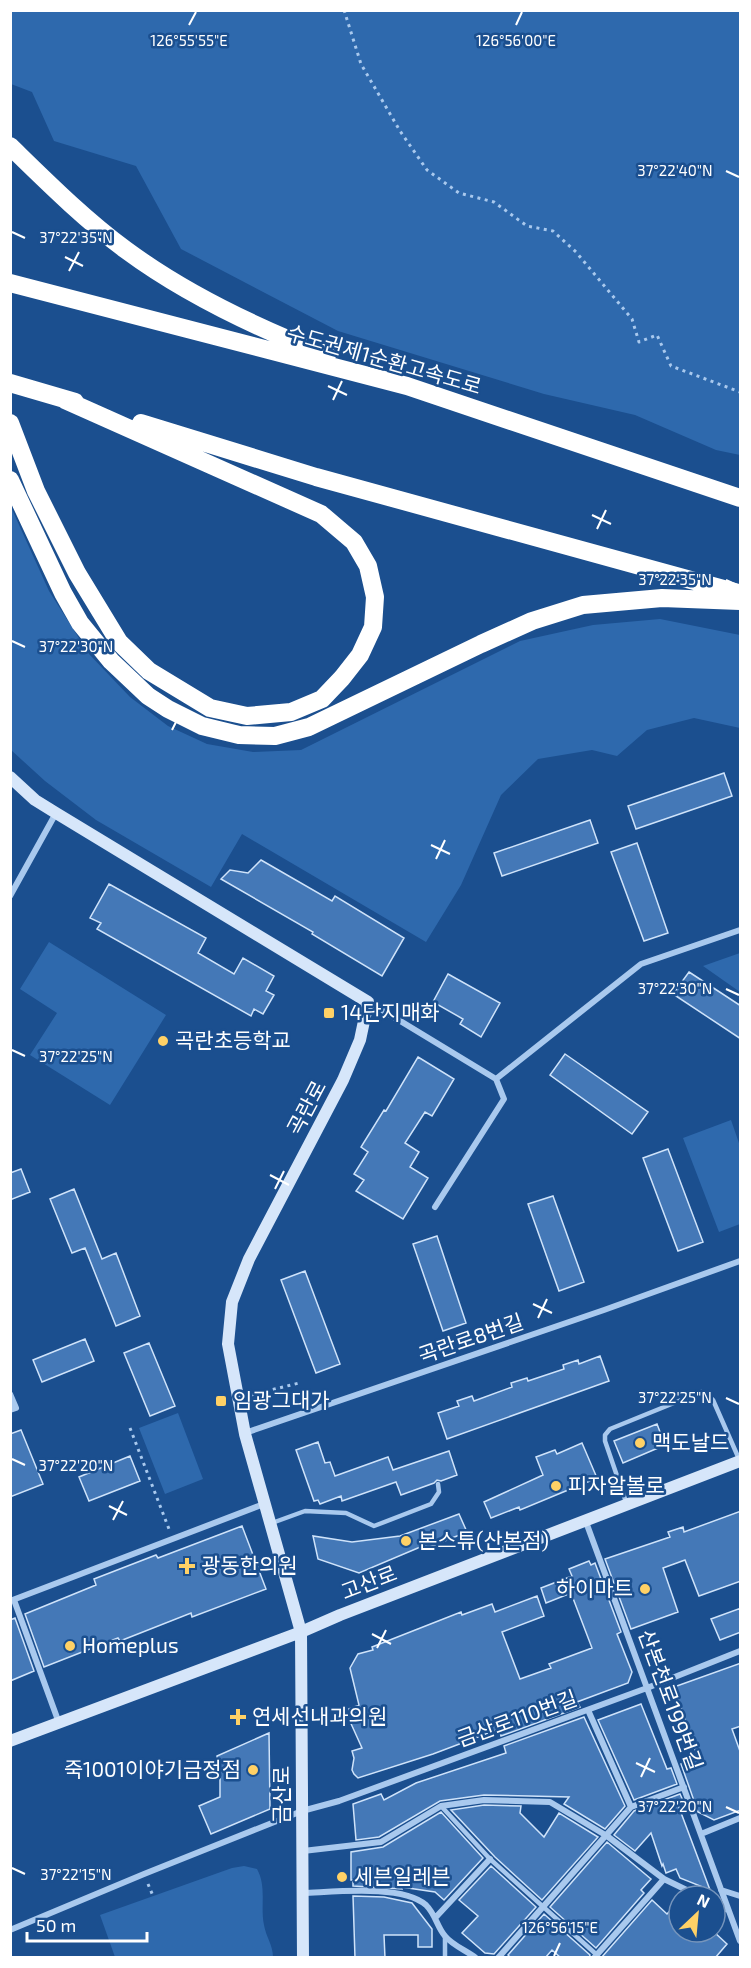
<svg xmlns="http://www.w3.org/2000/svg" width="751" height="1968" viewBox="0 0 751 1968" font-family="'Exo 2','Noto Sans KR',sans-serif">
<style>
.green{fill:#2e69ad}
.building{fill:#4478b7;stroke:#cfe3fa;stroke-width:1.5}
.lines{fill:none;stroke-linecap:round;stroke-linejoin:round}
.path{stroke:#a9c9ee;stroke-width:3;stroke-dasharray:3 4.5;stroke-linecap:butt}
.lane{stroke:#a9c9ee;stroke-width:4.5}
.street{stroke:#a9c9ee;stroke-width:6}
.secondary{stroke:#d6e6fa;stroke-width:12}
.highway{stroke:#fff;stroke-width:18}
.ticks{fill:none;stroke:#fff;stroke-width:2}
.poi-dot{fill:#ffd166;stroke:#1b4f8f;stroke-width:2}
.labels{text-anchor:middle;stroke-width:5;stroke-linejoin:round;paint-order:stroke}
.street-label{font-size:21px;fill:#fff;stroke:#1b4f8f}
.poi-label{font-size:21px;fill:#fff;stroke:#1b4f8f;text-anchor:start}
.ticks-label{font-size:15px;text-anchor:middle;fill:#fff;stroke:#1b4f8f;stroke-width:5;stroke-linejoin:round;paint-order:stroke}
</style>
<rect width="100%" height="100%" fill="#1b4f8f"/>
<!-- green -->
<path class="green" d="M11,10L740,11V455L716,450L635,415L544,394L338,331L181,249L136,166L54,141L32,92L11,84Z
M10,505L49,591L89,654L130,697L168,726L207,744L253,752L301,750L520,641L593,625L660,619L740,635V728L694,718L647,730L617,756L592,750L538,759L501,795L461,885L426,942L242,834L211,887L96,820L45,781L11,750Z
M49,942L166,1015L110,1105L30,1055L57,1013L20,989Z
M740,953V992L703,966Z
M731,1120L740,1146V1224L719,1232L683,1138Z
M178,1413L203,1479L165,1494L139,1428Z
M244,1866L257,1869C267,1887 260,1906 264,1925C266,1937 273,1945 273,1957H115L100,1915L232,1868Z"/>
<!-- building -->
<path class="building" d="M724,773L732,796L636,829L628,806Z
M590,820L598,843L502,876L494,853Z
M637,843L668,933L644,941L611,852Z
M261,860L332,901L335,896L404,938L382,976L312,934L313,932L221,879L230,870L248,873Z
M109,884L206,938L198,953L234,974L243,958L274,976L266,991L274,995L263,1014L254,1009L251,1016L97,929L101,923L90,918Z
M689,972L741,1006V1039L673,994Z
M448,974L500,1003L481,1037L460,1024L463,1019L433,1002Z
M565,1054L648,1112L632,1134L550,1075Z
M418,1057L454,1079L432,1116L425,1112L405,1143L419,1152L410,1167L428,1178L403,1219L356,1191L364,1180L354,1174L368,1152L361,1147L384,1110L386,1111Z
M668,1149L703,1242L678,1251L643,1158Z
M21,1169L30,1192L10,1200V1173Z
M74,1189L102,1259L116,1253L140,1316L116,1326L85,1248L72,1253L50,1199Z
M553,1196L584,1282L559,1291L528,1204Z
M437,1236L466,1323L443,1331L413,1244Z
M305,1271L340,1364L316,1373L281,1280Z
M85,1339L94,1361L42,1382L33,1360Z
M149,1343L175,1406L150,1416L124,1353Z
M600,1356L609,1381L447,1439L438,1413L459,1406L457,1401L472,1396L474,1401L512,1387L511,1383L527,1378L528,1381L564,1369L563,1365L578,1360L579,1364Z
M657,1424L665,1445L623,1463L614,1441Z
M21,1430L43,1484L10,1497V1434Z
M318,1442L325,1463L330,1462L335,1476L388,1457L393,1470L449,1451L457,1475L441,1481L437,1480L434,1483L401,1495L396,1482L342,1501L341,1496L320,1504L318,1500L314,1501L296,1450Z
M582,1443L597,1478L520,1510L519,1507L491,1518L484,1502L543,1475L536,1457L555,1450L557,1454Z
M130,1456L140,1481L89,1501L79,1477Z
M741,1511V1581L699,1596L685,1560L663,1568L678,1612L631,1629L605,1559L670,1537L668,1532L683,1527L684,1532Z
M459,1514L467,1532L427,1548L425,1545L359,1573L318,1559L313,1536L352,1542L400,1536Z
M242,1526L266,1589L192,1617L191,1613L120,1641L118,1638L44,1667L25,1614L96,1585L94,1579L156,1555L158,1558Z
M589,1561L591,1565L595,1563L621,1632L617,1634L632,1672L628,1683L577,1702L580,1707L501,1736L499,1729L433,1754L358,1778L354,1774L352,1770L354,1758L352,1751L362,1748L348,1717L351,1714L349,1709L359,1705L350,1668L358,1654L373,1650L372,1647L461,1612L462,1615L492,1604L495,1612L537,1596L544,1616L502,1632L520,1679L551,1668L549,1664L592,1648L571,1593L546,1603L541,1588L572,1576L569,1569Z
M741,1608V1632L720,1640L711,1619Z
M15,1618L34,1671L10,1681V1620Z
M741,1663V1726L732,1729L741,1754V1810L714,1820L698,1812L681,1764L698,1758L674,1687Z
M641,1704L667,1769L671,1768L677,1784L634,1800L598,1720Z
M584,1717L625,1806L605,1829L564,1804L569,1797L484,1795L440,1801L379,1837L356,1840L353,1804L381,1794L384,1800L416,1783L506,1753L504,1746Z
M269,1733L270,1809L211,1834L199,1806L220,1797V1768H218L217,1756Z
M680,1794L685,1805L677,1802L710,1890L680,1878L676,1869L666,1873L663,1864L662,1866L651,1833L635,1851L614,1835L634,1811Z
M484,1805L521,1806L520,1813L544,1837L559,1813L598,1837L542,1900L495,1857L451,1810Z
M441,1812L483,1858L444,1900L435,1892L401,1887L402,1889L353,1886V1880H351V1852L383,1847Z
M607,1842L651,1879L641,1890L644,1893L596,1948L550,1907Z
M491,1866L536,1907L494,1954L485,1953L462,1933L478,1916L459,1900Z
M353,1896L384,1897L412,1903L432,1929V1947H418V1935H384L385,1958H355Z
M652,1900L667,1914L679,1901V1932H714L727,1944L715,1958H601Z
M544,1914L590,1955L589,1958H561L552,1950L545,1958H511L508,1955Z"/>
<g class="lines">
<!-- path -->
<path class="path" d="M344,10L361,64L400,131L427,170L459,193L494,202L527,226L553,231L576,252L632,319L639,342L657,335L671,366L740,392
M251,1395L299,1383
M130,1428L169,1529
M148,1884L153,1896"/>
<!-- lane -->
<path class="lane" d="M626,1502L605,1441V1435L610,1429L701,1392L707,1394L713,1400L739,1459
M272,1523L305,1511L346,1513L374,1526L431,1504L439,1492L438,1484
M441,1806L490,1859L597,1955
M445,1958V1937"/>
<!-- street -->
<path class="street" d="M10,896L56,813
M369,1002L496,1079L641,964L740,930
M435,1207L504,1099L496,1079
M10,1394L16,1408L10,1410
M245,1433L604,1310L740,1261
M586,1522L740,1941
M14,1600L59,1723
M10,1601L264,1504
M631,1807L684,1787
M701,1834L740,1818
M303,1851L381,1842L441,1806L484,1800L550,1802L607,1836L664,1879L699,1896
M721,1890L740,1896
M303,1893C334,1892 402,1884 426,1905C436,1915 437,1927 445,1936C452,1945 467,1951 476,1958
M715,1904L728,1910
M436,1917L490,1859
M10,1930L144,1874L302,1811L339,1801L647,1688L740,1651
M498,1958L631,1807L588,1710
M594,1958L664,1879"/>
<!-- secondary -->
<path class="secondary" d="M10,777L35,800L56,813L368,1002L360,1040L343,1080L249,1259L232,1302L228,1344L245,1434L301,1632L303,1958
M10,1741L301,1632L340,1615L740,1461"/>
<!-- highway -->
<path class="highway" d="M10,146C47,182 84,219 126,250C187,295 257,328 327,355
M10,283L407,386L740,498
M10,383L75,402
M10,423L36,491L77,573L119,642L149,671L210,708L247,716L291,712L322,699L342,678L360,655L373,627L375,597L368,566L354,542L321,514L65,400
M141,423L316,477L738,593
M10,480L63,593L80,623L111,661L148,696L168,709L202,726L239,735L275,736L309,727L481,644L532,621L583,605L662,598L740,601"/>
</g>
<!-- ticks -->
<path class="ticks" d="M189,25L196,12M516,25L522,12M726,171L739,177M12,232L25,238M65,257L83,266M69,271L79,252M328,386L347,395M333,400L342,381M592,515L611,524M597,529L606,510M726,580L739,586M12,641L25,647M167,716L186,726M172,730L181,712M431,845L450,854M436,859L445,840M726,989L739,995M12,1050L25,1056M270,1175L289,1185M275,1189L284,1171M533,1304L552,1313M538,1318L547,1299M726,1398L739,1404M12,1459L25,1465M109,1506L127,1515M113,1520L123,1501M372,1634L391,1644M377,1648L386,1630M636,1763L655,1772M641,1777L650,1758M726,1807L739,1813M12,1868L25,1874M554,1956L560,1943"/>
<!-- markers -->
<g class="poi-dot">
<rect x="323" y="1007" width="12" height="12" rx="3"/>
<circle cx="163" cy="1041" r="6"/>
<rect x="215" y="1395" width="12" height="12" rx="3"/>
<circle cx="640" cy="1443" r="6"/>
<circle cx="556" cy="1486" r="6"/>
<circle cx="406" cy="1541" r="6"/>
<path d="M184 1557h6v6h6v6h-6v6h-6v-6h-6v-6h6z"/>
<circle cx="645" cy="1589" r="6"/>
<circle cx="70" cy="1646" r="6"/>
<path d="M235 1708h6v6h6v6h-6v6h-6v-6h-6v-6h6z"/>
<circle cx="253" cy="1770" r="6"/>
<circle cx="342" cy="1877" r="6"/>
</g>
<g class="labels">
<!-- street labels -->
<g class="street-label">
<text transform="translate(384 360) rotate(16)" y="7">수도권제1순환고속도로</text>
<text transform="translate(307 1108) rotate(-62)" y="7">곡란로</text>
<text transform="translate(471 1339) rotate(-19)" y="7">곡란로8번길</text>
<text transform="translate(369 1583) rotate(-21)" y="7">고산로</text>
<text transform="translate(670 1700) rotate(70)" y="7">산본천로199번길</text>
<text transform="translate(517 1719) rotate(-20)" y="7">금산로110번길</text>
<text transform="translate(282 1795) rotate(-90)" y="7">금산로</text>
</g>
<!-- poi labels -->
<g class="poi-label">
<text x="341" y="1020">14단지매화</text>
<text x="175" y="1048">곡란초등학교</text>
<text x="233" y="1408">임광그대가</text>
<text x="652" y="1450">맥도날드</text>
<text x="568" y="1493">피자알볼로</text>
<text x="418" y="1548">본스튜(산본점)</text>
<text x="201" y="1573">광동한의원</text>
<text x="633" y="1596" text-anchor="end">하이마트</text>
<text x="82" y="1653">Homeplus</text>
<text x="252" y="1724">연세선내과의원</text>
<text x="241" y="1777" text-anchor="end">죽1001이야기금정점</text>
<text x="354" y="1884">세븐일레븐</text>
</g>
</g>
<g class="ticks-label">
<text x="189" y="46">126°55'55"E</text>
<text x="516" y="46">126°56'00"E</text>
<text x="675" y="176">37°22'40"N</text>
<text x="76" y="243">37°22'35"N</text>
<text x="675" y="585">37°22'35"N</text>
<text x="76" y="652">37°22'30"N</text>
<text x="675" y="994">37°22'30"N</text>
<text x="76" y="1062">37°22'25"N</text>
<text x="675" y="1403">37°22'25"N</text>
<text x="76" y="1471">37°22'20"N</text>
<text x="675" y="1812">37°22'20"N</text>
<text x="76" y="1880">37°22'15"N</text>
<text x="560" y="1933">126°56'15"E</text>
</g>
<!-- border -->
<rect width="751" height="1968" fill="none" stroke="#ffffff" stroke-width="24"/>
<!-- north arrow -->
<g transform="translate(697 1914) rotate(26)"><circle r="28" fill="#1b4f8f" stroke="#7695bc" stroke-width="1.5"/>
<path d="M0-4.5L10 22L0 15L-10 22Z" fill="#ffd166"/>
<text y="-9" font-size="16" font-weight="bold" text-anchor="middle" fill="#ffffff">N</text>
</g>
<!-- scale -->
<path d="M27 1932v9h120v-9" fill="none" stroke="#ffffff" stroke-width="3"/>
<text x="36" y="1932" font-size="18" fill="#ffffff" stroke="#1b4f8f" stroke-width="4.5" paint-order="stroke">50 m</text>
</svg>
